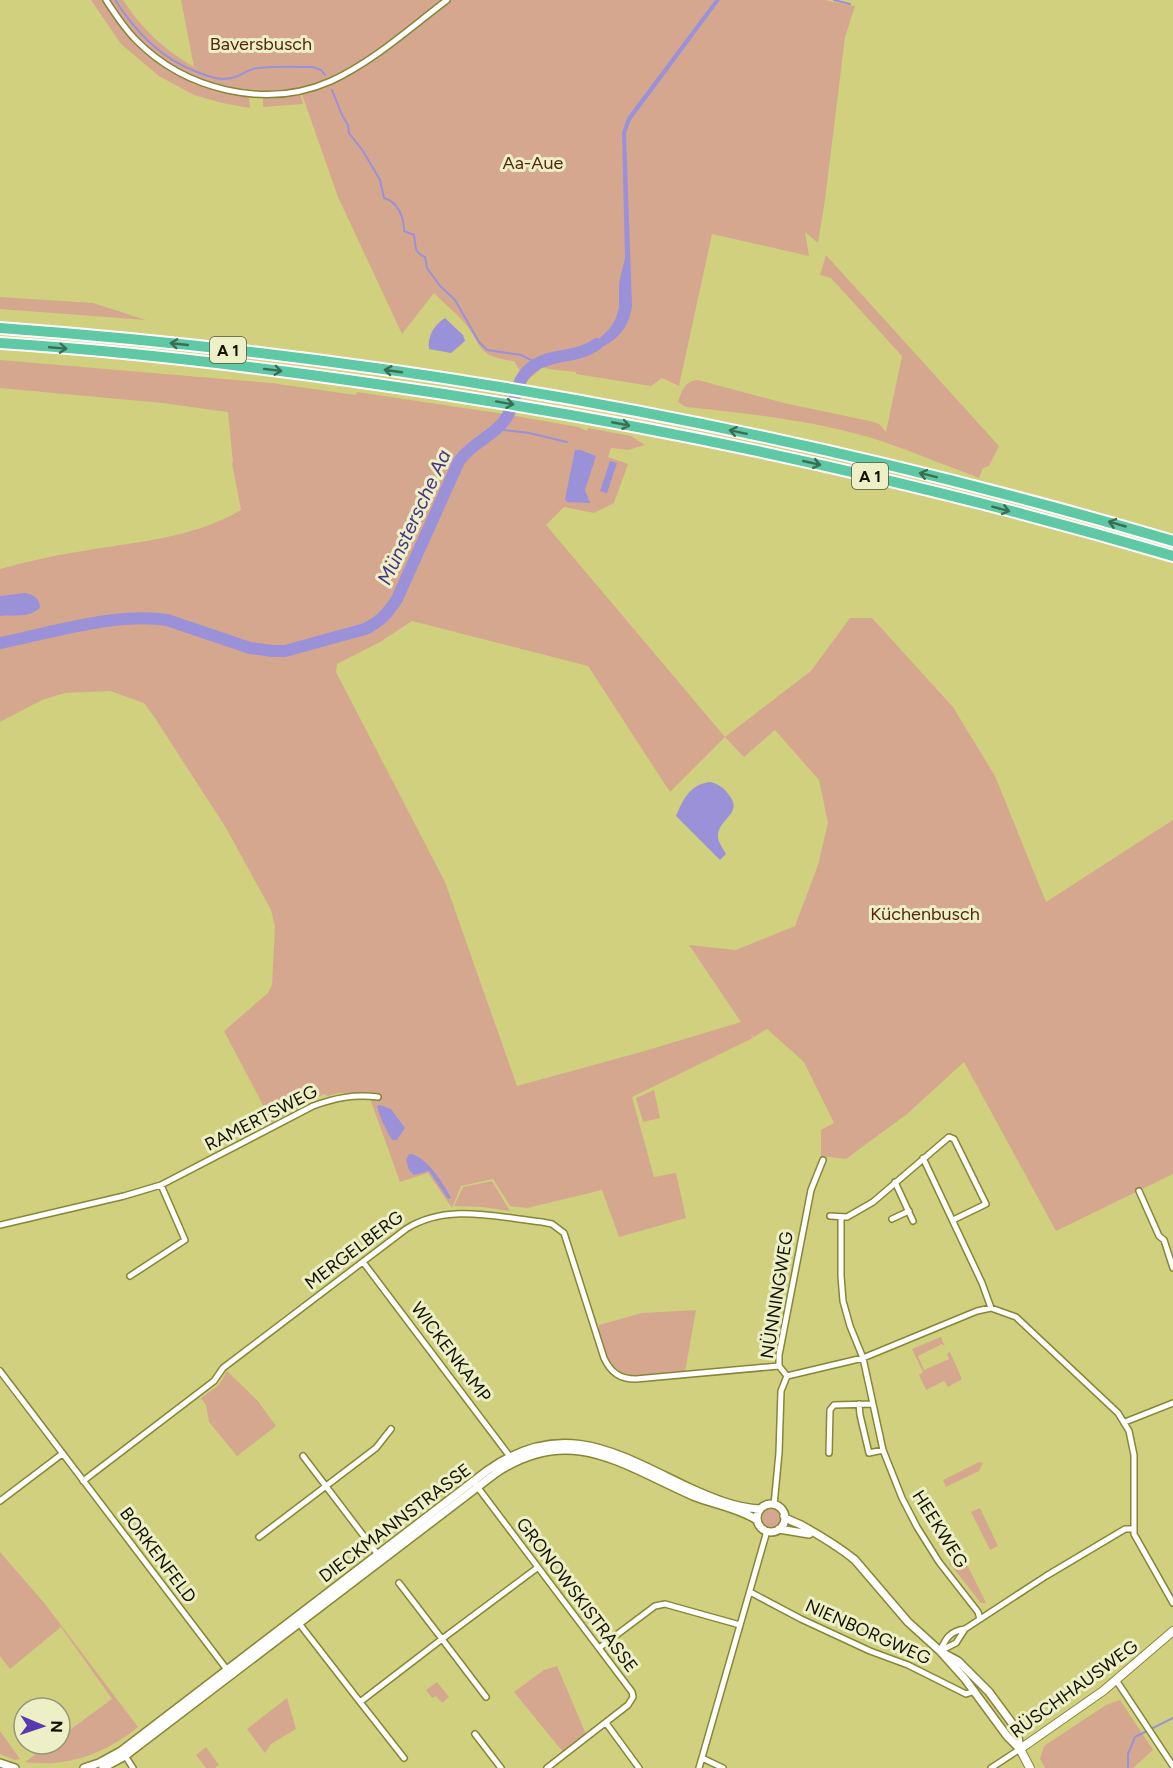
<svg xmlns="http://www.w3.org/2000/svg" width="1173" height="1768" viewBox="0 0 1173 1768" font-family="Figtree,sans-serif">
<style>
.green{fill:#d6a78f;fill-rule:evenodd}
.water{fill:#9a91d8}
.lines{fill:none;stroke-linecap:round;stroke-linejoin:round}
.stream{stroke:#9a91d8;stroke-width:2}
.river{stroke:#9a91d8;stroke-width:12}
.minor-casing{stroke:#878635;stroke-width:8}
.tertiary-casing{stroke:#878635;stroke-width:10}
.secondary-casing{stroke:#878635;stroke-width:10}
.motorway-casing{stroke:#fff;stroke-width:14}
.minor{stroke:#fff;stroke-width:5}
.tertiary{stroke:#fff;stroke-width:7}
.secondary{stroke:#fff;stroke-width:8}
.motorway{stroke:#5fc8a5;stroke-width:10}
.oneway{stroke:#3a6e52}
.labels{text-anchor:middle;stroke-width:6;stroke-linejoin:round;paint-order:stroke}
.shield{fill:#edefc7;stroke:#55553c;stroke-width:1.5}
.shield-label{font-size:16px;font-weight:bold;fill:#141300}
.park-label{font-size:18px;fill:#56270a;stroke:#edefc7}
.street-label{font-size:18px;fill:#141300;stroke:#edefc7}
.water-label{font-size:20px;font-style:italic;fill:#453386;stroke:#edefc7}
</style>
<rect width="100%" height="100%" fill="#d0d07f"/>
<!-- green -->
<path class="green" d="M91,0H103C142,59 178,87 249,96L250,108L222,103L194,95L159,76L121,44Z
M109,0H123C143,30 162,48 194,67L181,0H825L855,6L845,37L825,200L818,243L805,232L809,256L712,234L679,386L662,378L651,386L576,374V372C566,370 551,371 543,367L527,381L522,380L510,415L578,427L587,431L588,428L631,436L645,445L628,450L611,448L608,457L628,464L614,503L594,513L564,507L546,525L725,737L811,671L850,618H872L953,707L995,776L1046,902L1173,820V1174L1056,1231L964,1062L907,1114L846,1159L821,1156V1130L834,1123L804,1062L767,1029L754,1037L751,1034L753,1038L632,1097L654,1177L676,1173L686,1218L619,1237L602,1190L527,1208L510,1206L493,1179L461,1186L452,1208L428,1173L400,1182L368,1093L373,1092L340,1093L327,1096L324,1094L272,1122L224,1031L268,993L272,985L275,927L271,910L226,828L155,718L144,703L110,691L65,693L42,700L0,722V569C25,562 51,556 77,552C132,542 192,539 241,510L232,463H233L228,412L162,403L0,388V360L271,383L356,395L357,392L504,414L508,409L517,380L514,379L520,371L514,361C473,356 484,344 462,320C453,310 443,303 434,293L402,334L338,197L299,86L297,89C240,99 177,80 136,37C126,26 118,13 109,0ZM412,621L588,666L670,792L725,737L744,757L775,730L819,780L828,823L818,865L795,926L736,950L689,945L741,1022L641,1052L517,1086L445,882L336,672L337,664L380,642Z
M300,93L303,104L263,107V97Z
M826,255L999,446L989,466L983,468L979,478C947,466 916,453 884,442C821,421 752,414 686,407L678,402C682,390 685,381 698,380L784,403L874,422L879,424L886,432L902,356L831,278L820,275Z
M0,297L93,303L146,320L0,309Z
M654,1090L660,1118L643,1122L636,1098Z
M492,1181L510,1211L482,1207L454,1206L463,1187Z
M696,1310L685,1372C653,1375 616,1388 604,1348C602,1341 598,1333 599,1325L642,1313Z
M941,1337L945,1347L942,1344L918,1356L924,1370L949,1359L947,1354L950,1352L962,1379L948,1387L944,1381L926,1390L919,1375L923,1372L912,1349Z
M227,1371L257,1400L276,1426L237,1456L209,1422L206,1405L201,1398L219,1385Z
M979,1462L983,1463L979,1471L946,1487L943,1480Z
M980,1508L998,1546L990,1550L971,1512Z
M762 1518a9 9 0 1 1 18 0a9 9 0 1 1-18 0Z
M0,1552L45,1604L138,1727C106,1753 68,1768 25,1762L50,1744H60V1737L112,1699L61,1627L10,1669L0,1656Z
M959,1558L961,1562L965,1560L986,1603H981L949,1563Z
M557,1666L586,1734L563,1752L514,1692L544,1670Z
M437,1682L449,1697L442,1703L436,1696L432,1698L426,1690Z
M287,1698L296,1729L271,1744L265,1753L247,1729Z
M1120,1700L1153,1750L1133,1768H1045L1040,1759L1044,1746L1106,1705Z
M0,1731L20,1759L15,1760L0,1754Z
M206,1747L219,1765L215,1768H206L196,1755Z"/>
<!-- water -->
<path class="water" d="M715,0H720L631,120L626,133L632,306C628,334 611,345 585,354L584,349L598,340L610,328L615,320L619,308V283L625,258L622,133L627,118Z
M445,318L463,335L465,341L451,353L429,349C427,336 435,324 445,318Z
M575,450H581L596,456L585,490L590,503L567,502L565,499Z
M610,461L617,463L607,493L600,491Z
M25,593C34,595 40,598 40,608C27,619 15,614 0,616V596Z
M710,782C719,784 724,788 729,795C744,814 717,819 718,837C718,842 724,850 726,854L720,860L676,816C683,800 690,784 710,782Z
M380,1105L391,1109L405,1128L397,1140H392C385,1128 380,1118 377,1106Z
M409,1154C425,1154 444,1184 451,1198L448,1199L429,1171L414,1175L409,1170L406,1160Z"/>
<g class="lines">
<!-- stream -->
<path class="stream" d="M115,0C136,32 160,58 197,72C205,75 214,79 223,79C241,79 245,69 258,68C276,66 295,67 313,67L321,70L325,75
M834,0L850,4
M332,90L342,115L348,125L349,133L363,151L380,180L384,198C398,202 404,217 404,231L414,235C416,245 413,252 425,257L427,268L440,286L455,300L479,342L487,350L521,355L537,363
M496,429L529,433L567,442
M1128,1768V1754L1135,1737L1173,1718"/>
<!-- river -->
<path class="river" d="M0,643C50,633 117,612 167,620L250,648L272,651H285L365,629C380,622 388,613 397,599L459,461C473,442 492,437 504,421C519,403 512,379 535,365C554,353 579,358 597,344"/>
<defs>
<path id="minor" d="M106,0C115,14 124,28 136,40C185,90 266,110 331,81C374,61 410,28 447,0
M923,1158L982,1283L991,1308
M895,1182L913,1221
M1139,1191L1159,1236L1164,1240L1173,1268
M830,1216L847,1217L873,1202L949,1137L954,1139L986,1204L953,1220
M841,1218V1276L843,1301L850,1326L863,1358L883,1450L902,1498L917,1527L939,1562L978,1612L980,1619
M892,1219L909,1211
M0,1225L124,1196L161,1185L313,1106C335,1098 354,1094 378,1097
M363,1262L511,1458
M130,1276L185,1240L161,1185
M0,1371L228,1671
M787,1376L863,1358L977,1311L991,1308L1016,1317L1118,1413L1129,1431L1134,1455V1534L1173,1603
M787,1376L779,1366V1355L811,1190L823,1160
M859,1404L860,1415L869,1453L883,1450
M1125,1422L1173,1403
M829,1453L830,1410L834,1405L872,1404
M303,1456L379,1556
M83,1481L214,1381L223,1368L406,1229C447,1203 496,1217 542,1222L552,1224L564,1233L604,1358C611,1373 620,1379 636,1379L779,1366
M476,1485L632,1692L633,1697L628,1705L547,1768
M0,1501L62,1454
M774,1505L779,1453L781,1391L787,1376
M259,1537L376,1448L391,1429
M750,1592L801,1619L870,1651L908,1665L966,1694L975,1691
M298,1622L360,1702L442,1639L399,1583
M599,1648L655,1606L665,1604L740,1625
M940,1651C946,1638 950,1631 965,1629L1046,1576L1125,1529H1133
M940,1651L956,1643L965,1629
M1116,1680L1173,1766
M486,1697L442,1639L537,1568
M360,1702L404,1758
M606,1723L639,1768
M475,1734L501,1768
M124,1754L133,1768
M702,1758L723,1768
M699,1768L767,1531
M991,1768L1020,1749"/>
<path id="tertiary" d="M757 1518a14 14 0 1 1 28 0a14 14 0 1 1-28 0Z
M784,1516C789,1521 795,1522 801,1525C819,1535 839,1547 855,1560L908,1622L940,1651L965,1679L1007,1736L1020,1749
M779,1529L809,1534
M945,1654L958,1661L989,1692L1017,1730L1020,1749
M0,1763L15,1768
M84,1768L99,1763L121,1751L488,1470C564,1417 618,1454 690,1488C712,1498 736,1508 760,1509
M103,1768L125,1756L496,1473C571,1423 622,1465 693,1496C713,1504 739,1508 757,1520"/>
<path id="secondary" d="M1030,1768L1020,1749L1103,1691L1173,1631"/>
<path id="motorway" d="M0,328C397,357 791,428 1173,541
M0,343C126,351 251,366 376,384C645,422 912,479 1173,556"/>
</defs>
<!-- minor casing -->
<use href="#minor" class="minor-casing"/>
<!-- tertiary casing -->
<use href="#tertiary" class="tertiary-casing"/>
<!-- secondary casing -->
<use href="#secondary" class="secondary-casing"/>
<!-- motorway casing -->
<use href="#motorway" class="motorway-casing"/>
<!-- minor -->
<use href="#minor" class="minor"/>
<!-- tertiary -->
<use href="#tertiary" class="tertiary"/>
<!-- secondary -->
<use href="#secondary" class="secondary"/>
<!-- motorway -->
<use href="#motorway" class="motorway"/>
</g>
<!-- one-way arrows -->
<defs><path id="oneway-shaft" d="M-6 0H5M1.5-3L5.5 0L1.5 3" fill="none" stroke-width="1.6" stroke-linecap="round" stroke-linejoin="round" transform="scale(1.5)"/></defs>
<g class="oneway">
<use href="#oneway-shaft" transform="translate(179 344) rotate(-174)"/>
<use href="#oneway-shaft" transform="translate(58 348) rotate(5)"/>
<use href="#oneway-shaft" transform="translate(273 370) rotate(7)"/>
<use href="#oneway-shaft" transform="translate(393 371) rotate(-172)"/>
<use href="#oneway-shaft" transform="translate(505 403) rotate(10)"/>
<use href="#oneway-shaft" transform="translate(621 424) rotate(11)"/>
<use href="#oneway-shaft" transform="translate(738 432) rotate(-168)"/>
<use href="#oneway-shaft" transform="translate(812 463) rotate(13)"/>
<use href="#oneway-shaft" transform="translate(928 475) rotate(-166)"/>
<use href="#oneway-shaft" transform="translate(1001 509) rotate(15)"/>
<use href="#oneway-shaft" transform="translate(1117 524) rotate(-164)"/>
</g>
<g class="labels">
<!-- shield labels -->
<g class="shield">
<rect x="210" y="337" width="36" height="26" rx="4.5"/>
<rect x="852" y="463" width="36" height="26" rx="4.5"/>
</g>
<g class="shield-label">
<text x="228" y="356">A 1</text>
<text x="870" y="482">A 1</text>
</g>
<!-- park labels -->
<g class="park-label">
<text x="261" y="50">Baversbusch</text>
<text x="533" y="169">Aa-Aue</text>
<text x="925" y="920">Küchenbusch</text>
</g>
<!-- street labels -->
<g class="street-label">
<text transform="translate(261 1118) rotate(-27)" y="6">RAMERTSWEG</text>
<text transform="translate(354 1250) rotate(-37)" y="6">MERGELBERG</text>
<text transform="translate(777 1295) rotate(-81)" y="6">NÜNNINGWEG</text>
<text transform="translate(451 1352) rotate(53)" y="6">WICKENKAMP</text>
<text transform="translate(395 1523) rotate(-37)" y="6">DIECKMANNSTRASSE</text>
<text transform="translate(940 1529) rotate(58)" y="6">HEEKWEG</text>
<text transform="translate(158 1555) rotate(53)" y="6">BORKENFELD</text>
<text transform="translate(577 1595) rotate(53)" y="6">GRONOWSKISTRASSE</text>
<text transform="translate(868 1632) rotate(24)" y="6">NIENBORGWEG</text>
<text transform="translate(1074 1689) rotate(-36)" y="6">RÜSCHHAUSWEG</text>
</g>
<!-- water labels -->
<g class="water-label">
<text transform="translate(414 517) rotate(-65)" y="7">Münstersche Aa</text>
</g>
</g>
<!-- north arrow -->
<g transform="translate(42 1726) rotate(92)"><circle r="28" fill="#edefc7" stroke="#969777" stroke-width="1.5"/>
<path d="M0-4.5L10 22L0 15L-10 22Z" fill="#5839b1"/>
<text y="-9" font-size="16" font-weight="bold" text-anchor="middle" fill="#141300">N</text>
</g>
</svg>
